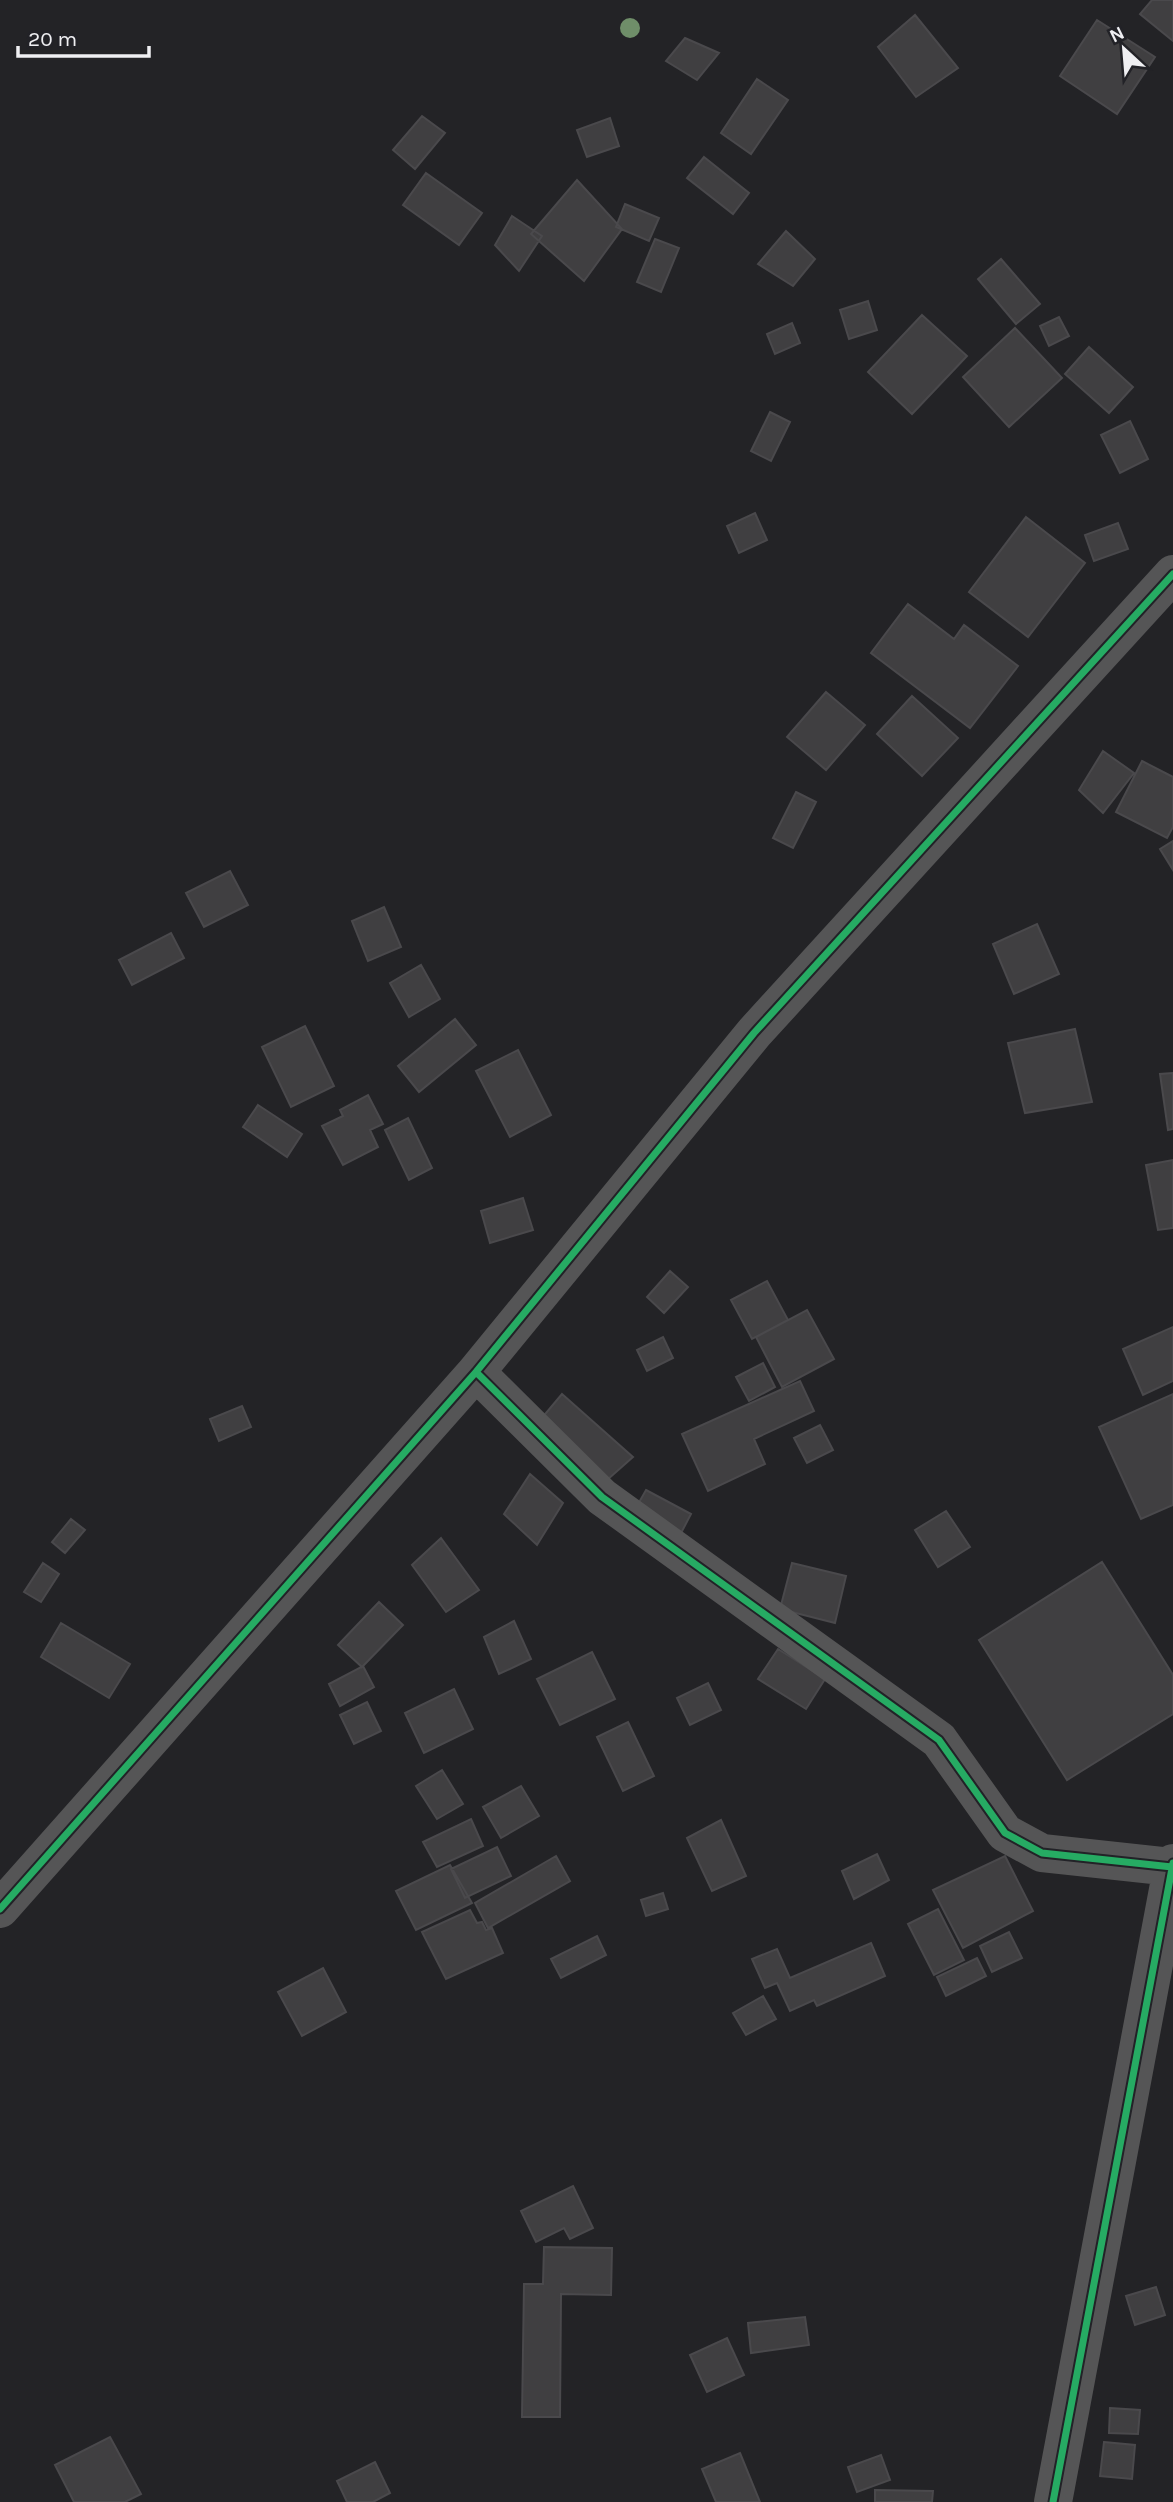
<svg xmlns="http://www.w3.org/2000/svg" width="1173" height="2502" viewBox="0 0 1173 2502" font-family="Karla,sans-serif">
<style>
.building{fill:#403f41;stroke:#4a494c;stroke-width:2}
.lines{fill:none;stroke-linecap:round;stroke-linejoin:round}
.minor{stroke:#555556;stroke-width:38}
.cycleway-casing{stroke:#222227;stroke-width:11}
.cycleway{stroke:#26ab63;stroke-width:7}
.tree{fill:#6f8e69}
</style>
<rect width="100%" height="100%" fill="#232326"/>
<!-- building -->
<path class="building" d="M1152,0H1173V41L1140,14Z
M915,15L958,68L916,97L878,47Z
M1097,20L1155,57L1117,114L1060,76Z
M685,38L719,53L697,80L666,61Z
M757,79L788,100L751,154L721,133Z
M422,116L445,133L415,169L393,150Z
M610,118L619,146L587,157L577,130Z
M704,157L749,193L733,214L687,178Z
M426,173L482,213L459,245L403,205Z
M577,180L622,229L584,281L531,234Z
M625,204L659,218L649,241L616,227Z
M512,216L542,236L519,271L495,245Z
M786,231L815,259L793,286L758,264Z
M655,239L679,248L661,292L637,282Z
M1001,259L1040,304L1016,324L978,279Z
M868,301L877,330L849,339L840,310Z
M922,315L967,356L912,414L868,372Z
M1059,317L1069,336L1049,346L1040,326Z
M792,323L800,343L775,354L767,334Z
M1015,328L1062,378L1009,427L963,377Z
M1089,347L1133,387L1109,413L1065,374Z
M770,412L790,422L771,461L751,451Z
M1130,421L1148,459L1120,473L1101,435Z
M755,513L767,540L739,553L727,526Z
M1026,517L1085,563L1028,637L969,592Z
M1118,523L1128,549L1094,561L1085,535Z
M908,604L954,639L964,625L1018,666L970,728L871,653Z
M826,692L865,725L826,770L787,737Z
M912,696L958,738L922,776L877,734Z
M1103,751L1134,773L1103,813L1079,790Z
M1142,761L1173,777V827L1167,838L1116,812Z
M796,792L816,802L793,848L773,838Z
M1173,841V870L1160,849Z
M230,871L248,905L204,927L186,893Z
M384,907L401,947L368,961L352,921Z
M1037,924L1059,974L1014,994L993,944Z
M171,933L184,958L132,985L119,960Z
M421,965L440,999L409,1017L390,983Z
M455,1019L476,1045L419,1092L398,1066Z
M305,1026L334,1086L291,1107L262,1047Z
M1075,1029L1092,1102L1025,1113L1008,1043Z
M518,1050L551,1115L510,1137L476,1071Z
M1173,1073V1129L1168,1130L1160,1074Z
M368,1095L383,1124L370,1130L378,1147L343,1165L322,1126L343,1116L340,1110Z
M258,1105L302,1134L287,1157L243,1127Z
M408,1118L432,1168L409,1180L385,1130Z
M1173,1160V1228L1158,1230L1146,1165Z
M523,1198L533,1230L490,1243L481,1211Z
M670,1271L688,1287L664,1313L647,1297Z
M767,1281L788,1320L752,1339L731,1300Z
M807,1310L834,1359L782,1387L756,1337Z
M1173,1327V1381L1143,1395L1123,1349Z
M663,1337L673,1358L647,1371L637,1350Z
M763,1363L775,1387L749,1401L736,1377Z
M800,1381L814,1411L754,1439L765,1464L708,1491L682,1434Z
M562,1394L633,1457L606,1481L541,1419Z
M1173,1394V1505L1141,1519L1099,1427Z
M242,1406L251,1427L219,1441L210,1419Z
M820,1425L833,1450L807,1463L794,1438Z
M530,1474L563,1503L537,1545L504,1514Z
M646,1490L691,1514L679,1537L633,1513Z
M946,1511L970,1547L938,1567L915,1530Z
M71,1519L85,1530L65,1553L52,1542Z
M441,1538L479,1590L446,1612L412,1565Z
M1102,1562L1173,1675V1714L1067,1780L979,1640Z
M43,1563L59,1574L41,1602L24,1592Z
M792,1563L846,1576L835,1623L780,1609Z
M379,1602L403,1625L362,1667L338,1645Z
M514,1621L531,1659L499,1674L484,1637Z
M61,1623L130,1664L109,1698L41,1657Z
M778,1649L825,1679L806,1709L758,1679Z
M592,1652L615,1699L560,1725L537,1679Z
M363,1666L374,1687L340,1706L329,1684Z
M708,1683L721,1710L690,1725L677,1698Z
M454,1689L473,1729L424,1753L405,1713Z
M367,1702L381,1731L354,1744L340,1715Z
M628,1722L654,1776L623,1791L597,1737Z
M442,1770L463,1804L437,1819L416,1786Z
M521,1786L539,1816L501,1838L483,1807Z
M471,1819L483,1846L437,1867L423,1842Z
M721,1820L746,1876L712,1891L687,1838Z
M497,1847L511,1876L465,1898L451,1869Z
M877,1854L889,1880L854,1899L842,1871Z
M556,1856L570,1881L488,1928L475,1903Z
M1005,1856L1033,1911L963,1948L933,1890Z
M450,1865L472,1903L416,1930L396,1891Z
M663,1893L668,1909L646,1916L641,1900Z
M938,1909L964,1960L934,1975L908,1924Z
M470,1910L477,1923L482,1922L486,1930L492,1928L503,1953L446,1979L422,1932Z
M1009,1932L1022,1958L992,1972L980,1946Z
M597,1936L606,1955L561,1978L551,1959Z
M871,1943L885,1976L817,2006L814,2000L790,2011L777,1983L765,1988L752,1959L777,1949L790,1978Z
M977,1958L986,1976L946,1996L937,1977Z
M323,1968L346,2012L302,2036L278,1992Z
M763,1996L776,2019L746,2035L733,2013Z
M573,2186L593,2228L570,2239L564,2228L536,2242L521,2211Z
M544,2247L612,2248L611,2295L561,2294L560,2417H522L524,2284H543Z
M1156,2287L1165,2315L1135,2325L1126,2296Z
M805,2317L809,2345L751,2353L748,2323Z
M727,2338L744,2375L707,2392L690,2355Z
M1110,2408L1140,2410L1138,2434L1109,2433Z
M110,2437L141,2494L125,2502H74L55,2465Z
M1104,2442L1135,2445L1132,2479L1100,2476Z
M740,2453L760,2502H716L702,2469Z
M881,2455L890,2480L857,2492L848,2467Z
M375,2462L390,2493L373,2502H347L337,2481Z
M875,2490L933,2491L932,2502H875Z"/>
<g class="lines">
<!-- minor -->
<path class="minor" d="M476,1372L602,1497L939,1740L1005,1833L1042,1853L1172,1867
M0,1909L476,1372L754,1033L1173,574
M1053,2502L1173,1863"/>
<defs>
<path id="cycleway" d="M476,1372L602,1497L939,1740L1005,1833L1042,1853L1172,1867
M0,1909L476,1372L754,1033L1173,574
M1053,2502L1173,1863"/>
</defs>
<!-- cycleway casing -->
<use href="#cycleway" class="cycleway-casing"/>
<!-- cycleway -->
<use href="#cycleway" class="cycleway"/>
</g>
<!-- trees -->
<circle class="tree" cx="630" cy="28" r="10"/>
<!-- north arrow -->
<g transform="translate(1124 49) rotate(334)" stroke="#222227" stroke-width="5" paint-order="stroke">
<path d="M0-5L12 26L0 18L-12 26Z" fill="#efeff2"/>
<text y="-10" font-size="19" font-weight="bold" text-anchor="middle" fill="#efeff2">N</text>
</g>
<!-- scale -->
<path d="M18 46v10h131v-10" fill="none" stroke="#efeff2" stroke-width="3.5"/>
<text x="28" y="46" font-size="21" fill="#efeff2" stroke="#222227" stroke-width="5" paint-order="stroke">20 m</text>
</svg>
